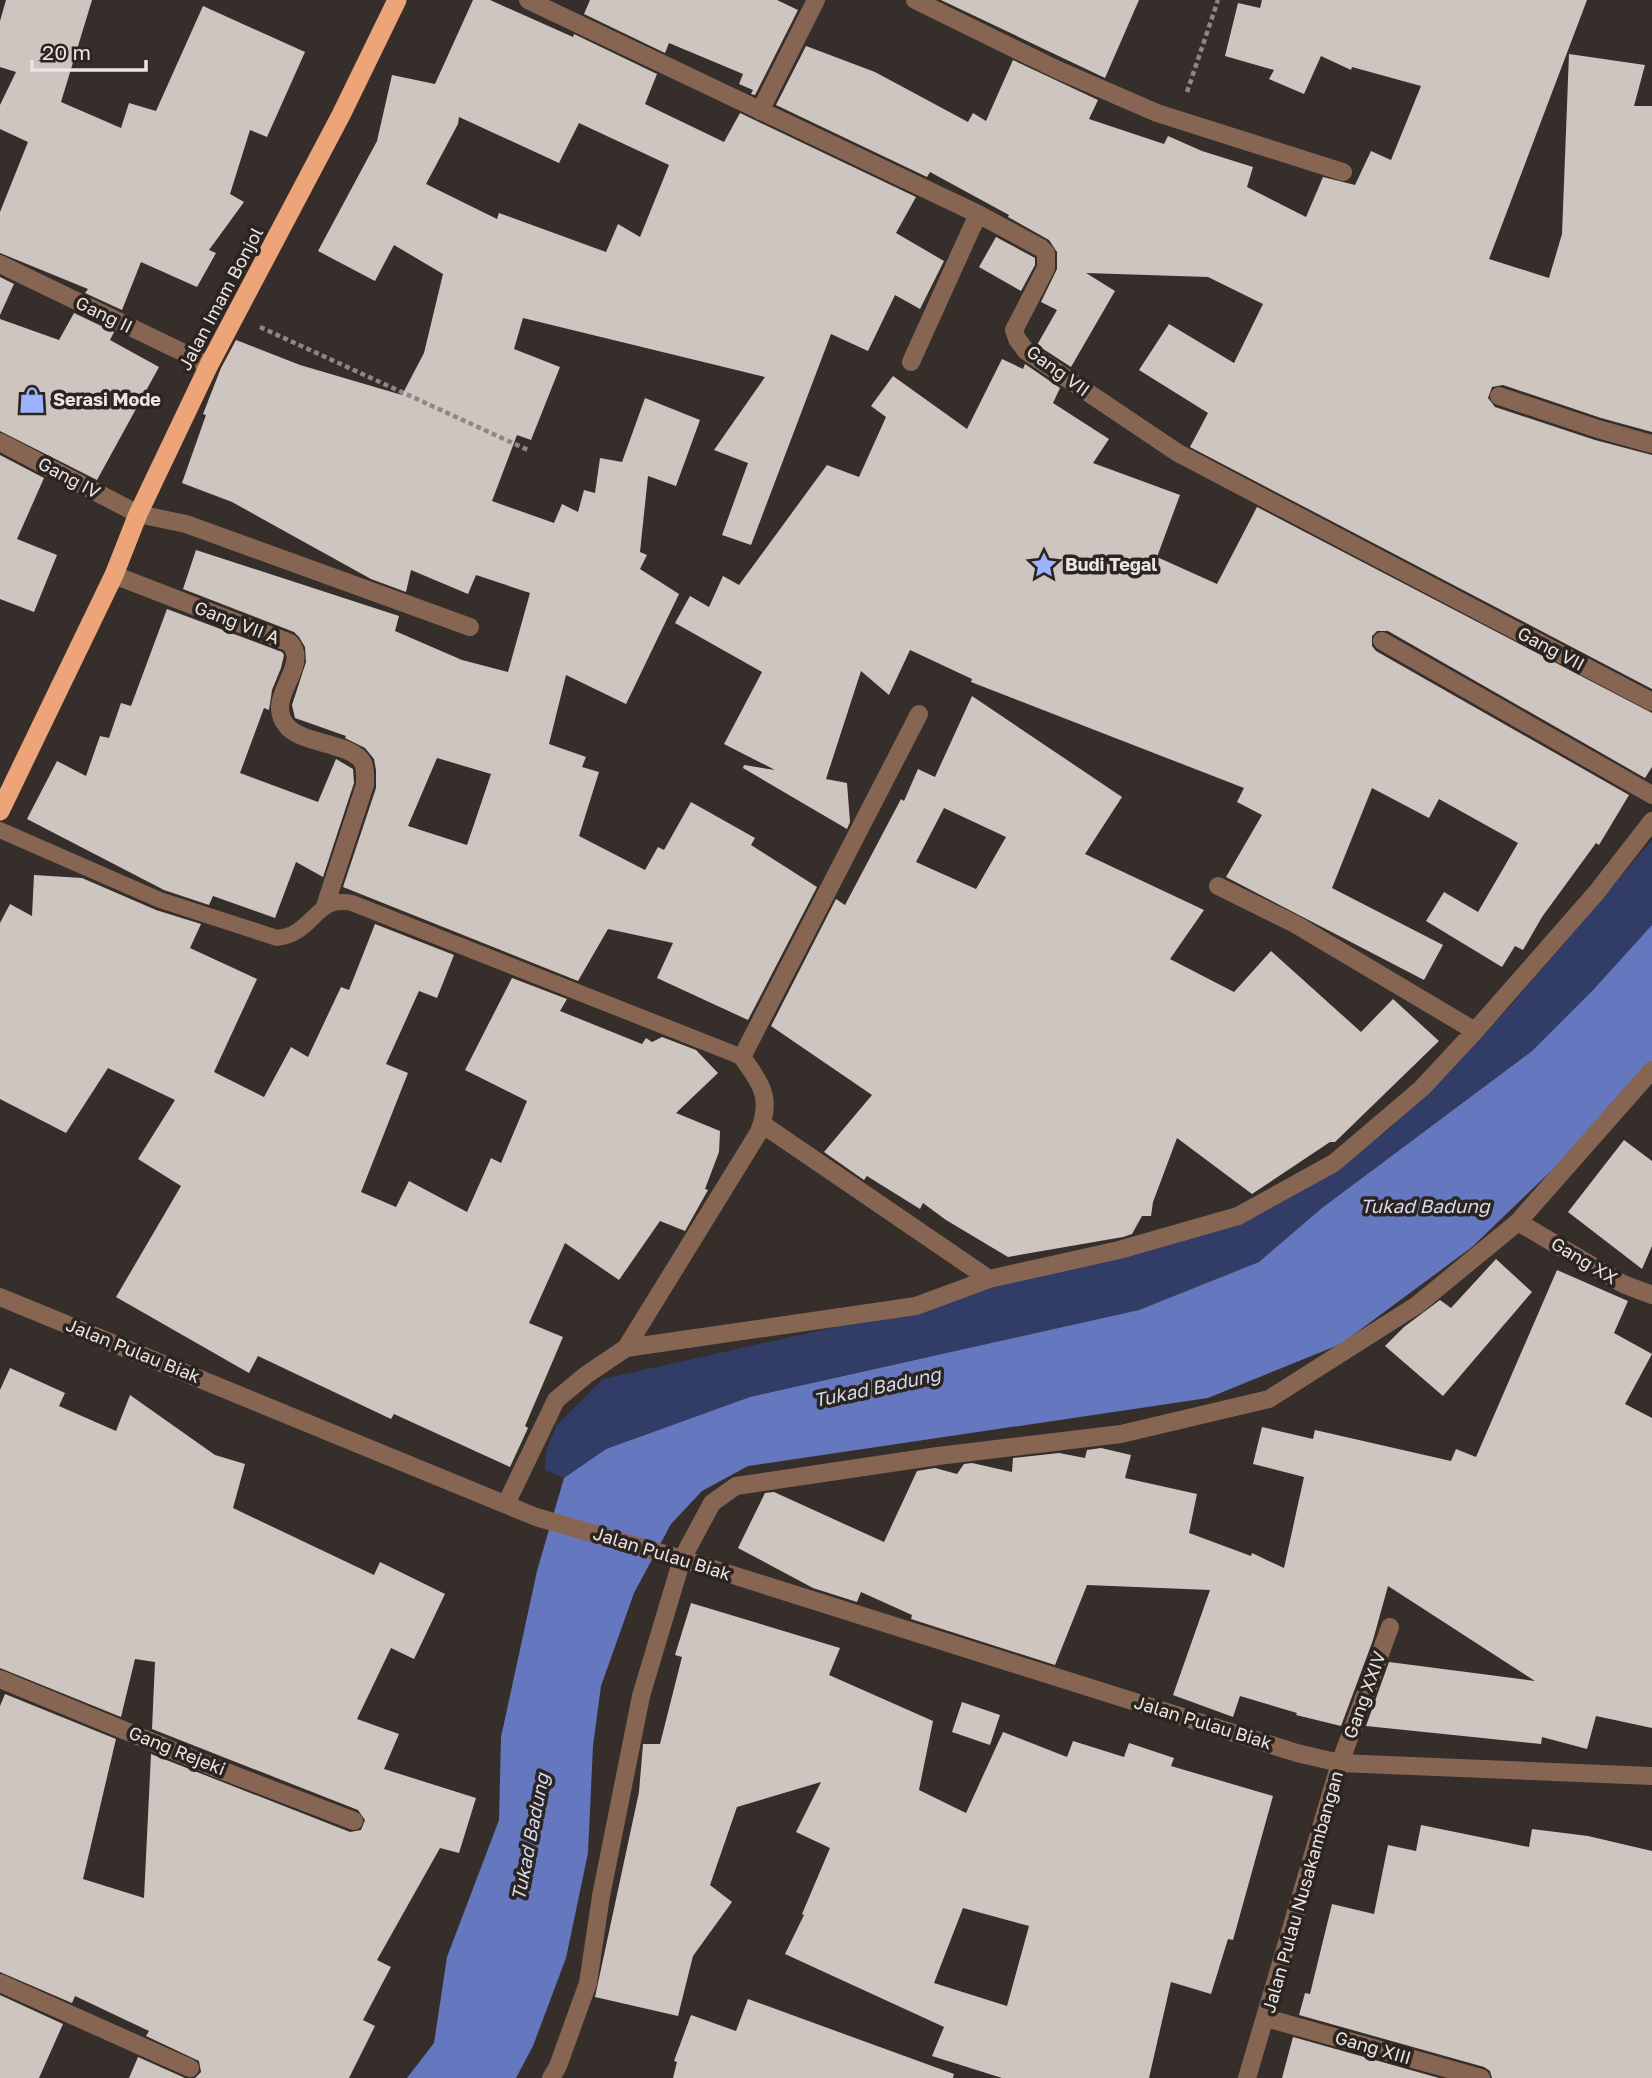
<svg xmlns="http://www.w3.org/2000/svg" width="1652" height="2078" viewBox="0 0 1652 2078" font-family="'Golos Text',sans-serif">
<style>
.green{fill:#313c67}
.water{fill:#6477bf}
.building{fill:#cfc5c0;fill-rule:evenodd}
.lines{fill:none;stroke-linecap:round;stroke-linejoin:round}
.path{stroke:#8e8885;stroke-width:4.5;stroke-dasharray:5 3.5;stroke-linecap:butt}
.service{stroke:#866553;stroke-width:16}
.minor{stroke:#866553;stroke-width:18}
.tertiary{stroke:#866553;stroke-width:18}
.trunk{stroke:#eda478;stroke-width:19}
.labels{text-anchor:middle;stroke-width:7;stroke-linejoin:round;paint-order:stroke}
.street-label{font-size:18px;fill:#eae5e2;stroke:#2b2420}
.poi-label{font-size:18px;font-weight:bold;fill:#eae5e2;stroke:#2b2420;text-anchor:start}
.water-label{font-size:19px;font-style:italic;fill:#d3daee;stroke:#2b2420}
</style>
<rect width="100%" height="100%" fill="#352e2a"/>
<!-- green -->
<path class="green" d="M1652,840V925L1593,990L1532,1051L1322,1208L1259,1262L1139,1310L750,1397L606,1449L564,1478L545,1470L546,1452L556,1426L603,1379L836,1327L1216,1231L1257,1214L1388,1130L1511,1005Z"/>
<!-- water -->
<path class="water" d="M1652,925V1062L1604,1120L1472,1247L1341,1344L1208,1398L748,1466L702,1491L671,1524L634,1593L601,1686L593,1746L588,1853L566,1958L533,2046L516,2078H407L434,2043L447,1957L499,1820L501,1737L537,1571L564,1478L606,1449L750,1397L1139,1310L1259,1262L1322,1208L1532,1051L1593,990Z"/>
<!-- building -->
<path class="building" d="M6,0H92L61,102L121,128L129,103L156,111L203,6L305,52L267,137L250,130L230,194L244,202L209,250L216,253L197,287L141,262L122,310L85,293L88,289L0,253V212L28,142L0,129V105L16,72L0,67V21Z
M473,0H490L573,37L574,34L657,74L645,104L724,142L740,113L916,197L896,233L944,261L920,309L895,295L868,351L831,334L751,545L722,535L748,463L714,450L765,377L523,318L514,349L560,367L531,440L517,435L492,501L554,523L562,504L578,512L584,490L595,493L600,458L622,462L645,398L700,420L676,486L648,476L640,552L647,555L640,569L679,594L626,704L566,675L549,744L586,757L582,767L599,772L579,836L645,870L658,847L664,850L691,802L755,838L751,845L817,887L748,1020L657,978L673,943L608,929L578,981L343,887L376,788V770L374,759L365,748L345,738L346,736L295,718L292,705L306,662L305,647L299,637L294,632L183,589L196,550L399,616L395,631L462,660L508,672L530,593L476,575L468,594L411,570L406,592L371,579L232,502L182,483L206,415L203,414L221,368L236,340L300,365L402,395L424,353L443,274L394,245L375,281L318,251L377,141L392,75L435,84ZM459,117L559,163L579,123L669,165L640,237L618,224L606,252L499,213L497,219L426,184L458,124ZM437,758L491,774L467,845L408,826Z
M590,0H777L798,10L755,95L751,94L753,90L739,84L743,74L669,43L665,53L584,14Z
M941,0H1139L1105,78Z
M1262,0H1587L1489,259L1549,278L1562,234L1569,54L1645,65L1634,106H1652V432L1601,418L1503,385L1492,387L1488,398L1495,407L1595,440L1652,455V689L1190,447L1208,413L1139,370L1169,324L1234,363L1263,304L1208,277L1086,273L1115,291L1071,367L1037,345L1057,310L1041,302L1057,269V252L1049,240L1008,217L1009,215L930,172L927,177L776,105L806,46L875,72L968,122L973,113L986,121L1013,60L1098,100L1089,119L1164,144L1168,136L1202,151L1253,167L1247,187L1306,217L1323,177L1355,185L1371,151L1391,160L1421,86L1352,67L1351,70L1321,56L1304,94L1269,79L1274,70L1225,56L1238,3L1260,8Z
M996,237L1035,258V265L1021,291L979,267Z
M0,277L14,284L0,315Z
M74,313L114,332L110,340L159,367L97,480L0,431V319L59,340Z
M1002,359L1023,369L1025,364L1060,388L1053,403L1109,439L1093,463L1180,495L1157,557L1217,584L1257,507L1652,713V767L1645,778L1388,631H1377L1372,636V646L1376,651L1629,795L1599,845L1596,843L1542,917L1523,950L1515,946L1502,967L1426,921L1444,892L1478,912L1518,843L1439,799L1429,818L1372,788L1332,888L1443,945L1424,980L1226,877L1262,815L1237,802L1244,788L971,682L972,679L910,650L889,695L861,671L826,779L847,783L850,822L847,829L743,768L744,765L775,770L724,744L762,672L675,623L690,596L709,607L723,576L739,585L827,465L859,477L886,417L871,406L893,376L967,429Z
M0,455L44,478L17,539L57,555L34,612L0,599Z
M167,609L282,652L284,655L281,668L272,690L269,710L264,708L240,773L318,802L336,759L353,769L354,783L323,877L296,862L275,918L213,896L209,905L164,890L27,819L57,761L86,776L100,736L109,738L121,703L131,706Z
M972,696L1122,797L1085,854L1204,910L1170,959L1234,992L1271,951L1361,1032L1393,999L1439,1041L1335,1142H1330L1252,1194L1177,1138L1153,1202L1151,1216H1142L1132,1234L1123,1237L1008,1257L946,1220L923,1203L920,1209L867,1176L864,1180L824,1152L872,1095L771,1026L836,899L845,905L901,799L904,801L918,769L935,777ZM944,808L1006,837L976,889L916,862Z
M34,875L82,878L156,910L201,924L190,948L257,979L214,1072L264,1097L291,1047L308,1057L341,987L349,990L375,924L454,955L437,998L419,991L386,1064L408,1073L361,1192L396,1207L409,1181L467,1212L491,1158L501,1163L527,1101L465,1070L512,978L567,999L560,1011L642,1044L646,1038L652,1042L662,1037L696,1050L718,1073L676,1113L720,1131L719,1152L705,1189L708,1190L685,1231L660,1221L619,1280L565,1243L529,1323L563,1337L525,1426L528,1428L510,1467L394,1414L391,1419L258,1356L249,1373L116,1297L181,1186L138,1159L175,1100L108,1068L66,1133L0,1099V923L10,904L32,916Z
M1624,1140L1652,1161V1246L1642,1269L1568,1212Z
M1496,1259L1532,1292L1443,1396L1385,1346L1404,1327L1440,1300L1451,1308Z
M1557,1270L1628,1301L1614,1333L1652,1354L1625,1404L1652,1418V1728L1596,1716L1587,1749L1542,1737L1541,1744L1366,1726L1389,1662L1535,1681L1388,1586L1373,1640L1341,1726L1296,1715L1297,1713L1240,1696L1233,1717L1173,1695L1210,1590L1087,1585L1055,1665L911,1619L912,1615L861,1592L857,1602L813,1588L738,1548L765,1493L774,1492L884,1542L917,1471L935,1468L957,1474L964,1464L972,1463L1012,1472L1013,1458L1059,1453L1085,1458L1087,1450L1101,1448L1131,1455L1125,1478L1197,1494L1189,1533L1251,1556L1252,1553L1284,1568L1304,1477L1253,1464L1262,1427L1313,1439L1315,1430L1451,1461L1456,1449L1476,1457Z
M10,1368L65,1393L59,1406L116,1431L130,1395L215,1455L245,1464L233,1508L374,1575L380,1562L445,1594L414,1659L391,1648L357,1719L399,1734L384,1769L476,1798L459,1853L440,1848L377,1960L391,1967L363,2020L375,2026L349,2078H195L201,2072L199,2061L146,2036L149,2031L75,1996L72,2003L0,1972V1706L5,1694L116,1739L83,1879L144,1898L151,1754L350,1832L361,1830L365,1820L358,1810L152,1729L155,1662L135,1659L121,1717L0,1668V1390Z
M691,1603L840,1648L829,1675L933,1721L919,1790L966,1813L1003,1732L1067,1757L1073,1741L1124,1757L1129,1743L1174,1758L1171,1766L1273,1796L1233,1940L1228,1939L1211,1994L1171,1982L1149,2078H1002L932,2056L944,2027L785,1954L804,1915L802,1914L830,1848L796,1832L821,1782L737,1807L710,1885L732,1902L693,1956L678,2016L595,1997L639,1792L643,1744H660L682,1657L675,1655ZM963,1908L1029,1926L1007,2006L934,1983Z
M962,1702L1000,1715L990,1745L952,1732Z
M1421,1825L1529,1847L1532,1829L1588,1836L1652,1851V2078H1492L1490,2071L1484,2067L1299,2015L1305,1993L1310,1994L1332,1904L1374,1914L1388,1845L1416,1851Z
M0,1995L63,2024L39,2078H0Z
M748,1999L954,2074L953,2078H673L677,2062L674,2061L691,2015L736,2031Z
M1293,2037L1439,2078H1282Z
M138,2057L185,2078H129Z"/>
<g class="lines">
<!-- path -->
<path class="path" d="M1187,92L1218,0
M260,327L528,450"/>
<!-- service -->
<path class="service" d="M0,830L160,900L277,938C282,937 289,936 294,933C317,921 320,897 352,903L742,1057"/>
<!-- minor -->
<path class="minor" d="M528,0L978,214L1041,248L1046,253V268L1014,330L1017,339L1026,351L1178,453L1652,702
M915,0L1058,70L1157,113L1343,172
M760,111L816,0
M0,264L209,365
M911,362L978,214
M1499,396L1598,429L1652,444
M0,442L138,514L186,524L470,627
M114,575L290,643C311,667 264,697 286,725C301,745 352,742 363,763C366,770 365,778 365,785L325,906
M1382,641L1652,795
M1218,886L1295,924L1475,1031
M762,1124L989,1279
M1518,1222L1623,1284L1652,1295
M626,1348L759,1132C772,1097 762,1086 742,1057L919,714
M506,1504L556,1400L586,1375L626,1348L916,1306L989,1279L1119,1250L1238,1216L1334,1163L1422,1088L1475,1031L1596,893L1652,821
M0,1679L213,1767L354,1821
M1340,1763L1390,1627
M0,1983L190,2068
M1266,2018L1481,2078
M551,2078L558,2066L588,1983L601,1896L641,1696L682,1559L712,1503L736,1486L938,1456L1121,1434L1269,1399L1417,1305L1518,1222L1652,1070"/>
<!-- tertiary -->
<path class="tertiary" d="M0,1297L536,1517L682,1559L1297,1753L1340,1763L1652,1776
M1247,2078L1340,1763"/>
<!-- trunk -->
<path class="trunk" d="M0,811L114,575L138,514L209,365L341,115L397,0"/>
</g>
<!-- icons -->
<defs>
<symbol id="shop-bare" viewBox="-9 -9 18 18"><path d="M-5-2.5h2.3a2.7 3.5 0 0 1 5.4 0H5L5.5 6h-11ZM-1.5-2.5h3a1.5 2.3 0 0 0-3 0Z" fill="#9eb3fd" stroke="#2b2420" stroke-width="2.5" paint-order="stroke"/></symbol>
<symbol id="sight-bare" viewBox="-9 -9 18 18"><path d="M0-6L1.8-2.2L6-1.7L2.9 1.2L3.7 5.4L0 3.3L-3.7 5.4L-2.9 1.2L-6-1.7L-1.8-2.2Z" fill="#9eb3fd" stroke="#2b2420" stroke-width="2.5" paint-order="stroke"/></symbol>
</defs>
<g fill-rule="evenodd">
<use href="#shop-bare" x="13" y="381" width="38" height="38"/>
<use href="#sight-bare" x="1025" y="546" width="38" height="38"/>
</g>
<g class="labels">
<!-- street labels -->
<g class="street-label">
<text transform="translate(221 299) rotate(-62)" y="6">Jalan Imam Bonjol</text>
<text transform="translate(104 315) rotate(26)" y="6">Gang II</text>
<text transform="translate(1058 371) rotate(36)" y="6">Gang VII</text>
<text transform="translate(69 478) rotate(28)" y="6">Gang IV</text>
<text transform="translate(237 623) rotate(21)" y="6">Gang VII A</text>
<text transform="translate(1551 649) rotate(28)" y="6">Gang VII</text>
<text transform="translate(1584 1261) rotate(31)" y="6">Gang XX</text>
<text transform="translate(133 1351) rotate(22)" y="6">Jalan Pulau Biak</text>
<text transform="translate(662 1554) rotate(17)" y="6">Jalan Pulau Biak</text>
<text transform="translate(1365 1695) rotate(-70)" y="6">Gang XXIV</text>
<text transform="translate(1203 1723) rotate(17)" y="6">Jalan Pulau Biak</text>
<text transform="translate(177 1751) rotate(22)" y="6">Gang Rejeki</text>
<text transform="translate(1303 1892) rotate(-74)" y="6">Jalan Pulau Nusakambangan</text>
<text transform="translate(1373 2048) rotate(16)" y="6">Gang XIII</text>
</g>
<!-- poi labels -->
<g class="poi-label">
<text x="53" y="406">Serasi Mode</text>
<text x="1065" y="571">Budi Tegal</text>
</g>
<!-- water labels -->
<g class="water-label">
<text x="1425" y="1213">Tukad Badung</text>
<text transform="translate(877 1387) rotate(-12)" y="7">Tukad Badung</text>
<text transform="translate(530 1837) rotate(-79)" y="7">Tukad Badung</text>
</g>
</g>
<!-- scale -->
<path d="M32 60v10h114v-10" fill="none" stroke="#eae5e2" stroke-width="3.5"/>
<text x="42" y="60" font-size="21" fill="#eae5e2" stroke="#2b2420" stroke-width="5" paint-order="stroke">20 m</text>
</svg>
